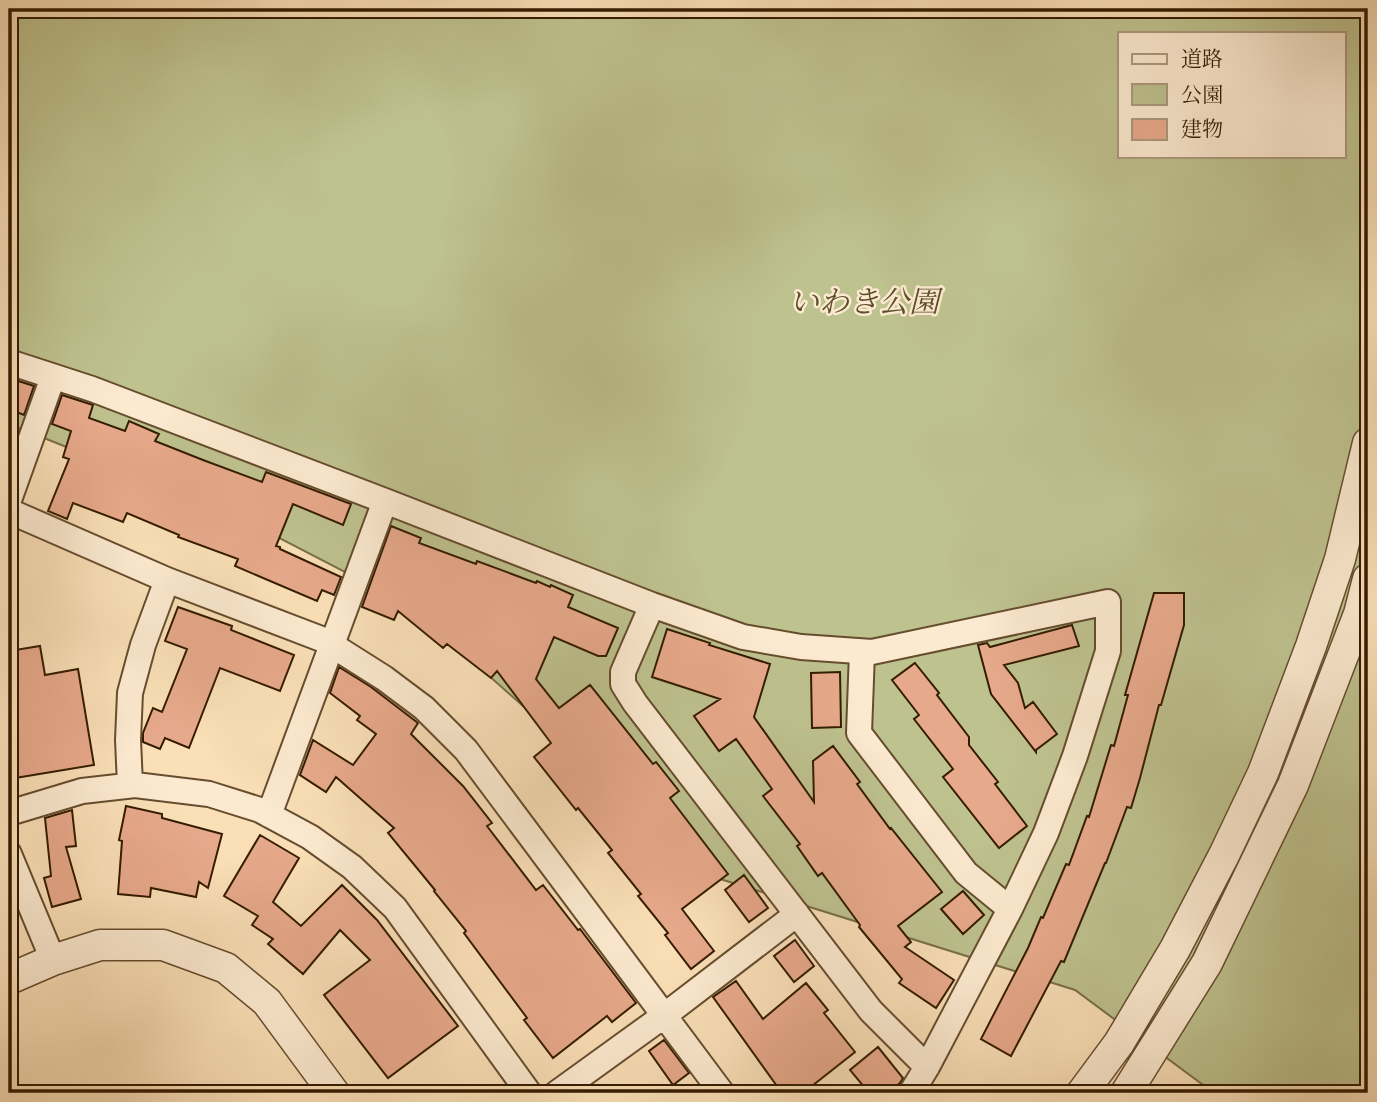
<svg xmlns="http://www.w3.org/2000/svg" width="1377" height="1102" viewBox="0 0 1377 1102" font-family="'IM FELL Double Pica','Noto Serif JP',serif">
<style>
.green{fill:#bec28f;stroke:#796f48;stroke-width:2;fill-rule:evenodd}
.building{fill:#e7a98b;stroke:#341c00;stroke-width:2}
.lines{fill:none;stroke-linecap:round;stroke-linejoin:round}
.minor-casing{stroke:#664d2e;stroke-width:28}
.tertiary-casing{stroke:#664d2e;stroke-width:33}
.minor{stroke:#fcead0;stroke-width:24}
.tertiary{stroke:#fcead0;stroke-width:30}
.labels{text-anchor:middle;stroke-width:5;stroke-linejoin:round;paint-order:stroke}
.park-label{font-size:30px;font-style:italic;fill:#5d4e2b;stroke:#fcead0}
</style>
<rect width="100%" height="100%" fill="#fadfb7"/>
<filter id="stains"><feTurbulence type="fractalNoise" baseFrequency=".00286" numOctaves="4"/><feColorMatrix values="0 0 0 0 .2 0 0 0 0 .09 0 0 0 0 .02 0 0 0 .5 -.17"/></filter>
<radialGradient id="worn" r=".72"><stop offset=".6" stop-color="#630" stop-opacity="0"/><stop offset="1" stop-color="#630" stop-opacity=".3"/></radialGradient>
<!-- green -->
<path class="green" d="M9,9H1368V1093H1214L1075,990L717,878L409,605L231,513L9,424ZM1120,33H1344V156H1120Z"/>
<!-- building -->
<path class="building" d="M9,378L34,386L24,415L9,409Z
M62,395L93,405L89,418L125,431L129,421L159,434L155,441L203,460L262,482L266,472L351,504L343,525L293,504L276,546L280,547V549L341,577L334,595L322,590L317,601L235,566L238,559L178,537L179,535L127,513L123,522L73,503L67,519L48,511L69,459L63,457L71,431L52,424Z
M391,526L421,538L419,543L476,564L477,561L536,583L537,581L550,587L551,585L573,595L568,607L618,628L606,656H598L554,637L536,679L559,708L590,685L653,764L656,762L679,791L670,798L728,874L682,909L714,951L691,969L665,935L668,933L638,896L641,894L608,853L612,850L578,808L576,810L534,757L551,743L497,671L491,678L447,644L443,648L398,611L394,620L362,607Z
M1154,593H1184V625L1161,705H1159L1140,778L1131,808L1127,807L1106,863H1105L1064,962L1061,961L1011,1056L981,1039L1028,948L1041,917L1043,918L1066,864L1069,865L1087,816L1089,817L1111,745L1114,746L1128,695H1125Z
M178,607L232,626L231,630L294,655L280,691L220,668L189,748L165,738L160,749L143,742V733L153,708L162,712L187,649L165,641Z
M1072,625L1079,646L1004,665L1018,683L1025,708L1033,702L1057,734L1036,750V752L991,694L978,645L987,643L990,647Z
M667,629L710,643L709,645L770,664L754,717L814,802L813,761L833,746L860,782L857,784L890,829L891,828L942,892L898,926L911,942L905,947L954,980L936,1008L899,983L902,979L859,927L860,925L822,873L818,876L797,846L800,844L763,796L772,789L736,739L719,751L694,716L720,699L652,677Z
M40,646L45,675L78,669L94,765L9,779V651Z
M915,663L939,693L937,695L969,737V745L998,782L995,784L1027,826L999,848L943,777L953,769L914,719L919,715L892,680Z
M339,667L371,687L418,723L411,734L463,786L492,823L487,826L536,890L543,885L578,930L580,929L636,1003L612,1022L607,1016L553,1058L524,1020L527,1018L464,933L466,931L434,891L435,890L388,833L394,828L336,777L326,792L300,775L313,740L353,765L376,734L357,720L360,716L330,693Z
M840,672L841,727L812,728L811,673Z
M126,806L162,814V818L222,834L208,888L199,882L196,897L151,888L150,897L118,894L122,841L119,840Z
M72,810L76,846L66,847L81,899L52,907L44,878L51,876L45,818Z
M260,835L299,858L273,902L301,926L342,885L377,920L458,1026L388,1078L324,995L370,960L340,930L303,974L268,944L273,939L252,925L258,916L224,896Z
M744,875L768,908L749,922L725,890Z
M963,891L984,915L963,934L941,909Z
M795,940L814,966L794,982L774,956Z
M736,981L763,1019L806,983L828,1010L824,1013L855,1052L803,1093H782L713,997Z
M664,1040L689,1073L673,1085L649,1051Z
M878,1047L903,1078L900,1083L887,1093H869L850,1070Z"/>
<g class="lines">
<defs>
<path id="minor" d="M9,362L92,389L385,501L652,605L743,637L801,647L872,652L1108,602V651L1075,756L1046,833L1010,909L927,1067L911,1093
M9,500L53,377
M9,511L167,580L324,640L384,678L424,708L466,750L722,1093
M652,605L623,672V684L635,703L871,1011L927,1067
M862,652L859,733L966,873L1010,909
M130,785L128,740L130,693L143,645L167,580
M9,813L82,791L135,785L209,794L260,810L310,837L352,867L395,908L529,1093
M269,815L385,501
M9,854L53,960
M557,1093L665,1015L797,914"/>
<path id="tertiary" d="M9,979L53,960L100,945H163L226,968L267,1002L334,1093
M1082,1093L1119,1043L1175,949L1224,855L1263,773L1311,646L1340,559L1368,443
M1126,1093L1207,963L1293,785L1359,614L1368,579"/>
</defs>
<!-- minor casing -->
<use href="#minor" class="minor-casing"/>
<!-- tertiary casing -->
<use href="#tertiary" class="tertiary-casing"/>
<!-- minor -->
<use href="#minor" class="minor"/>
<!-- tertiary -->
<use href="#tertiary" class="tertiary"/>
</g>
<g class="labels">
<!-- park labels -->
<g class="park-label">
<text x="864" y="312">いわき公園</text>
</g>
</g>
<!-- margin -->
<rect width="1377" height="1102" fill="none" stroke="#fadfb7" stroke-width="35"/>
<rect x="10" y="10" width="1356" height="1081" fill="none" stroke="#341c00" stroke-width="3.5"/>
<rect x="18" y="18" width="1342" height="1067" fill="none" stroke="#341c00" stroke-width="2"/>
<!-- legend -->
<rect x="1118" y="32" width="228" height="126" fill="#fcead0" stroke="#ac987d" stroke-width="2"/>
<rect x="1132" y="54" width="35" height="10" fill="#fcead0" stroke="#ac987d" stroke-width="2"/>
<text x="1181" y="66" font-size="21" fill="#341c00">道路</text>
<rect x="1132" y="84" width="35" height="21" fill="#bec28f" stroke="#ac987d" stroke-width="2"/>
<text x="1181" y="102" font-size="21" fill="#341c00">公園</text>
<rect x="1132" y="119" width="35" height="21" fill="#e7a98b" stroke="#ac987d" stroke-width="2"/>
<text x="1181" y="136" font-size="21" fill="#341c00">建物</text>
<rect width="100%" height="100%" filter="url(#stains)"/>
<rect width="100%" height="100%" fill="url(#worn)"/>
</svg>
